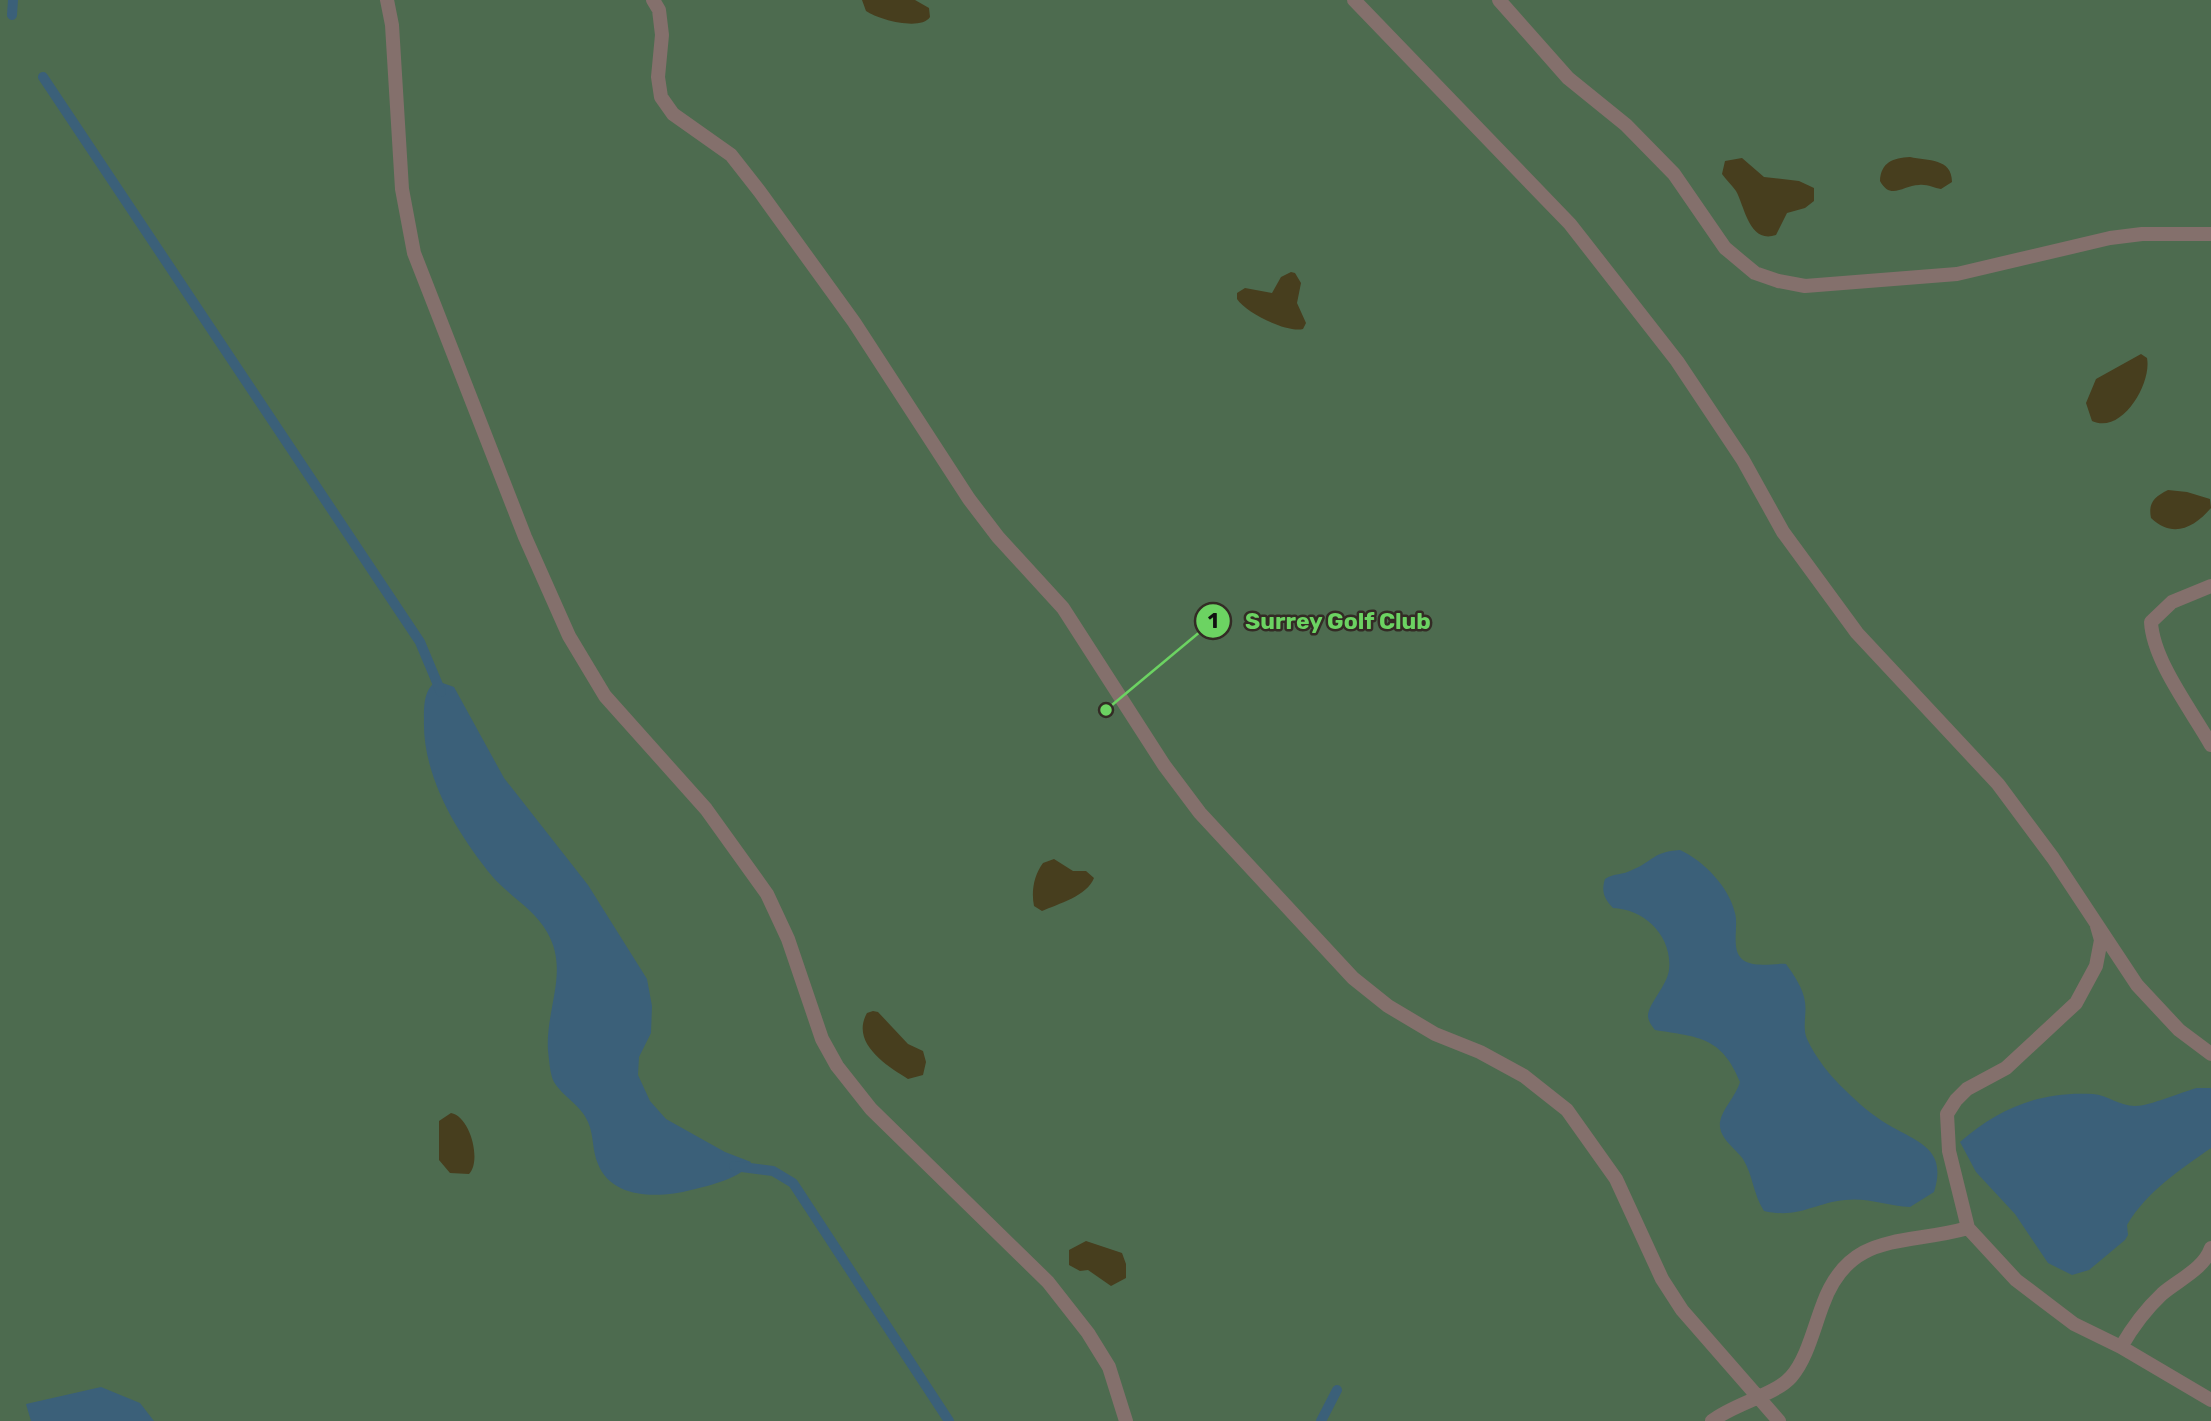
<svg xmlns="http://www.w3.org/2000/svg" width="2211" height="1421" viewBox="0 0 2211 1421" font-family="Rubik,sans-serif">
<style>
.green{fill:#4d6b4f}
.sand{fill:#473e1e}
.water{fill:#3b6079}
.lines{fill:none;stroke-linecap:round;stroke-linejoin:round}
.stream{stroke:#3b6079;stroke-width:10}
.service{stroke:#84706c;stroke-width:14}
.leader{fill:none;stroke:#6cd362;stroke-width:2.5}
.callout-dot{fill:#6cd362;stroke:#332b25;stroke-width:2.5}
.mark-label{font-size:21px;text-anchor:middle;font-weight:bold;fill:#111}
.callout-label{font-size:23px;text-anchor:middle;font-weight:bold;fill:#6cd362;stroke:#332b25;stroke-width:5;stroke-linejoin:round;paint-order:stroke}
</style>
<rect width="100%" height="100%" fill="#3d352f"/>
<!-- green -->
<path class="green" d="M0,0H2211V1421H0Z"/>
<!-- sand -->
<path class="sand" d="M862,0H915L929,8L930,17C921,31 879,20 866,11Z
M1910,157C1928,161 1952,158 1952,182L1941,189C1934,188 1927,184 1919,185C1903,185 1891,201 1880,181C1881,162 1893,158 1910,157Z
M1742,158L1764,177L1799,181L1814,188V201L1805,208L1787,213L1776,235C1749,244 1745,207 1736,191C1732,185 1726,180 1722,174L1725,161Z
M1291,272L1295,273L1301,283L1297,303L1306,323L1303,329C1287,333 1246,313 1237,299V293L1245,288L1272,293L1281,277Z
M2141,354L2147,358C2152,383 2122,435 2092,421L2086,403L2096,379Z
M2168,490L2187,492L2210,499L2211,508C2193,529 2172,538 2151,518C2148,503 2154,497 2168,490Z
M1054,859L1073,871H1086L1094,878C1087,896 1058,904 1042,911L1034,906C1031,891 1034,875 1043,863Z
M873,1011L878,1012L908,1044L923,1051L926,1062L923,1075L908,1079C887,1066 850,1043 867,1013Z
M451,1113C470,1116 482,1161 469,1174L450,1173L439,1160V1121Z
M1086,1241L1122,1253L1126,1264V1278L1111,1286L1088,1270L1080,1271L1069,1265V1250Z"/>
<!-- water -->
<path class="water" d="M437,681L454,687L504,778L588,885L647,979L652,1006L651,1033L639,1057L638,1075L650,1101L666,1119L725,1152L751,1162C743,1178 708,1186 691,1190C661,1198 612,1200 598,1164C592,1151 594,1135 588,1122C581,1105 563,1097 554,1082C550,1075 549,1059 548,1051C545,1009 570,971 547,932C534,909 509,896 492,876C457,833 422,776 424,719C424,705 424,689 437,681Z
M1680,850C1704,861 1729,887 1735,913C1739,927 1730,950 1743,960C1754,968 1774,963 1786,964C1794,975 1803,988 1805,1002C1807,1014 1802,1027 1807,1039C1815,1057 1831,1077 1845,1090C1857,1102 1872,1115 1887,1124C1917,1142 1948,1148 1934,1192L1910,1207C1888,1206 1867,1197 1845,1200C1814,1203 1798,1219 1764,1211C1753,1194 1753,1175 1743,1159C1735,1148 1718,1138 1720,1122C1722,1109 1736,1096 1740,1082C1722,1037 1699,1037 1655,1030C1652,1026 1648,1021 1648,1016C1648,1004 1667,986 1669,970C1673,936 1644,909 1613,908C1604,899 1601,891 1605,879C1614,873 1623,875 1632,870C1654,861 1652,852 1680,850Z
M2197,1088H2211V1148C2180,1170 2147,1191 2127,1225L2128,1235L2125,1240L2089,1270L2072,1275L2048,1263L2015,1214L1976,1172L1960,1142C1999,1108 2040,1091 2093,1094C2107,1095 2120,1106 2135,1106C2150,1106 2181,1092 2197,1088Z
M101,1387L140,1403L154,1421H31L26,1404Z"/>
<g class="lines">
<!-- stream -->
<path class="stream" d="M12,15L13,0
M43,77L420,642L441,692
M734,1166L773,1171L793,1183L949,1421
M1321,1421L1337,1390"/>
<!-- service -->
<path class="service" d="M387,0L392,25L402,189L414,253L525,537L569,636L605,696L706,809L767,894L788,939L822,1039L837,1066L871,1109L1048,1282L1088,1333L1109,1367L1126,1421
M653,0L659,10L662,35L658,77L661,97L673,114L731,155L760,192L854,322L969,499L998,537L1063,608L1164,765L1200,813L1353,978L1388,1006L1435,1034L1480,1052L1524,1076L1567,1110L1616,1179L1662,1279L1682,1310L1779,1421
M1354,0L1570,224L1677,361L1743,460L1783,532L1857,633L1998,784L2053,858L2137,985L2179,1030L2211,1054
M1499,0L1568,78L1626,125L1674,174L1725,248L1755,273L1778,281L1805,286L1957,274L2110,238L2142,234H2211
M2211,586L2172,602L2151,622C2153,661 2192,711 2211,745
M2097,926L2101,940L2096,966L2076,1003L2006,1068L1967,1089L1956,1100L1947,1114L1949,1151L1968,1228L2016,1280L2074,1324L2121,1347L2211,1400
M2121,1347C2133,1326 2145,1310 2162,1294C2178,1280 2204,1269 2211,1248
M1712,1421C1733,1404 1775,1395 1791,1377C1807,1359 1814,1327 1823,1304C1850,1230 1905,1246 1968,1228"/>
</g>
<!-- callouts -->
<path class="leader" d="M1106 710L1213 621"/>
<g class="callout-dot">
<circle cx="1106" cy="710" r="7"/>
<circle cx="1213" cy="621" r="18"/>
</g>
<g class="mark-label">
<text x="1213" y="628">1</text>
</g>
<g class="callout-label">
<text x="1338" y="629">Surrey Golf Club</text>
</g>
</svg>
